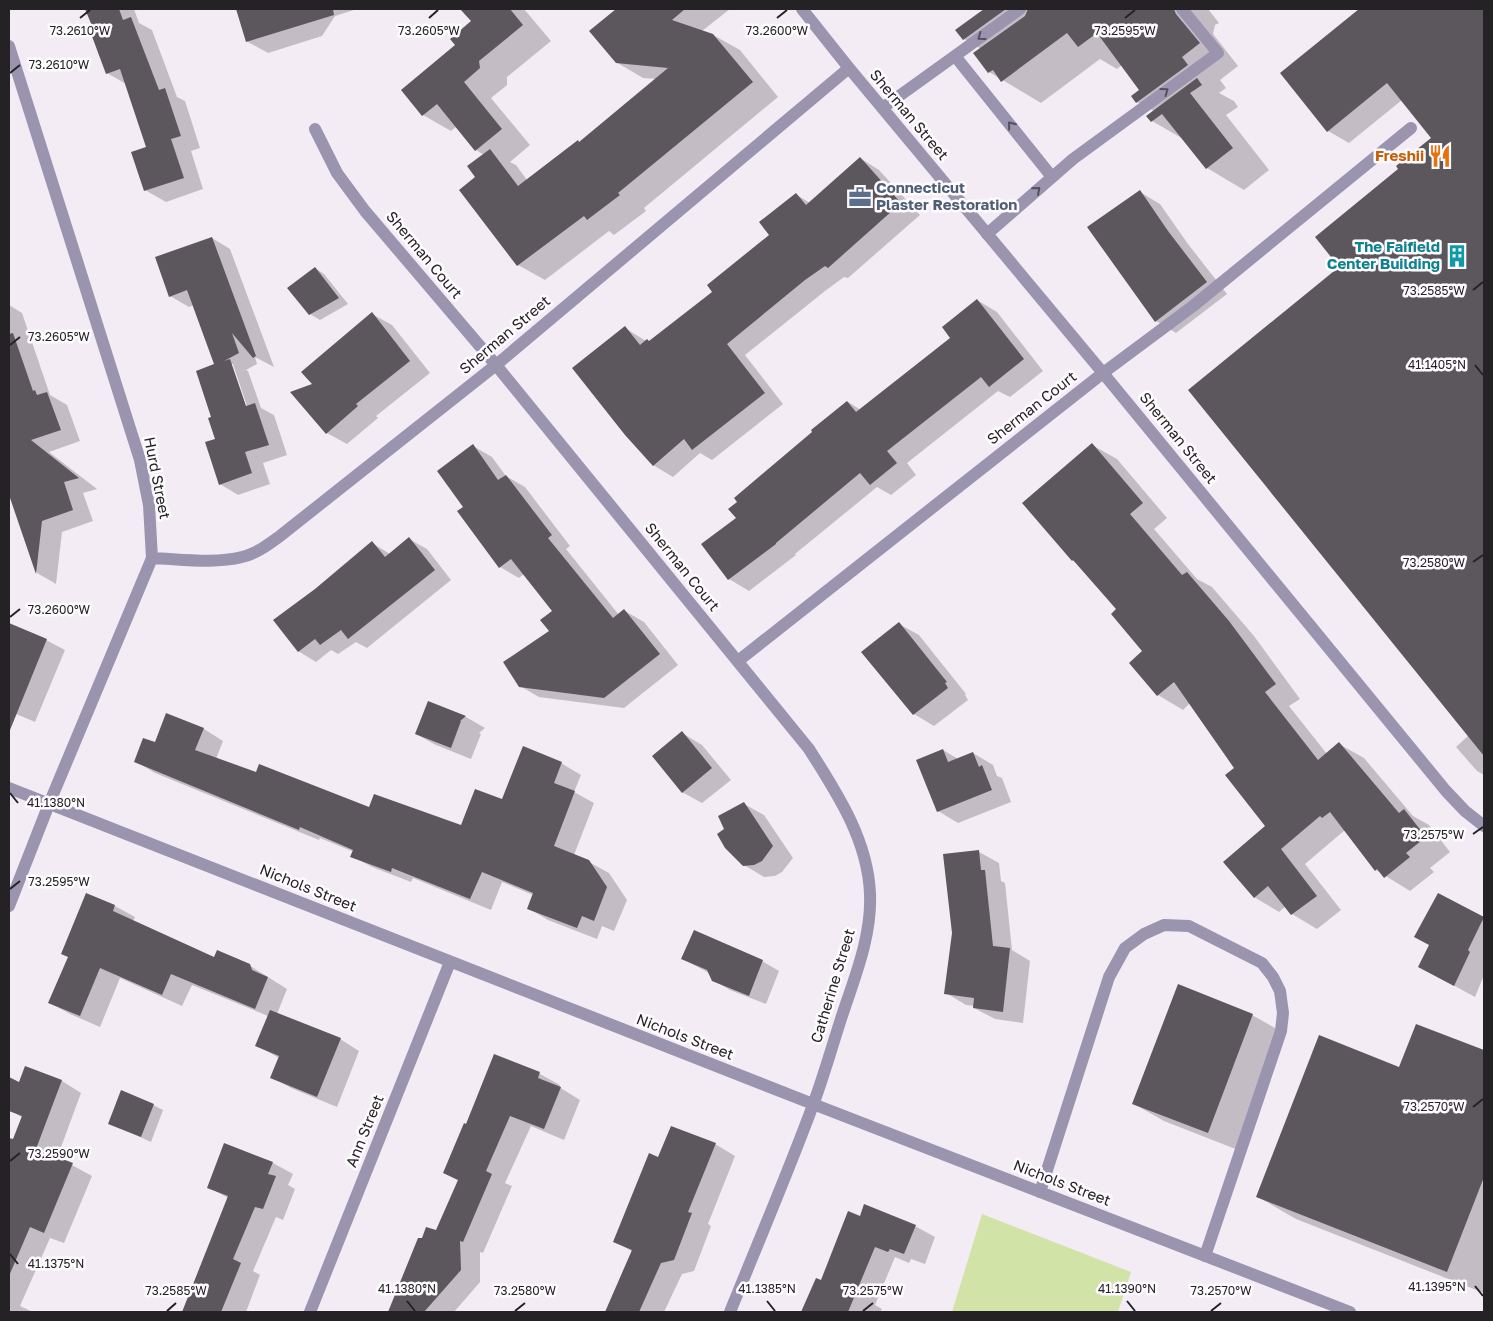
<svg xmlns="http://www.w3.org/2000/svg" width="1493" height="1321" viewBox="0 0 1493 1321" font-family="'Golos Text',sans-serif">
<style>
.green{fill:#d1e3a6}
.shadow{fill:#0003;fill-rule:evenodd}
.building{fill:#5c565d}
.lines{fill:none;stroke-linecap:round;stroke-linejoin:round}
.service{stroke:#9b94af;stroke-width:12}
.minor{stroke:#9b94af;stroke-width:12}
.oneway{stroke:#54505c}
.ticks{fill:none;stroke:#252225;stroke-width:2}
.labels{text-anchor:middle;stroke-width:5;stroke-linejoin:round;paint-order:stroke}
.street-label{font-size:15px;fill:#252225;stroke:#fefbff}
.food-label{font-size:15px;font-weight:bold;fill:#c56008;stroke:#fefbff;text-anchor:end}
.service-label{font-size:15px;font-weight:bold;fill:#4e5e75;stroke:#fefbff;text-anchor:start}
.culture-label{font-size:15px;font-weight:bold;fill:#0d838f;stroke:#fefbff;text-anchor:end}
.ticks-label{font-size:12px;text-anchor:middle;fill:#252225;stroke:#fefbff;stroke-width:5;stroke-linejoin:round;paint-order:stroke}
</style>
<rect width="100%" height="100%" fill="#f4ecf5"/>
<!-- green -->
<path class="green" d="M982,1214L1131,1272L1118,1312H952Z"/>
<!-- shadow -->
<path class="shadow" d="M87,9H134L139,23L152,30L177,97L185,101L200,148L191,151L203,189L166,202L145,190L147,148L126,84L107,73Z
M237,9H357L335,16L322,36L268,53L248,42Z
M462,9H524L551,41L507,77V85L491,98L530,145L510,162L516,165L527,180L580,143L657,79L643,78L616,62L591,31L618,9H730L702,31L713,35L740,50L778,97L644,208L646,211L614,235L609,231L545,280L518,265L477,177L484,155L476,150L457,126L451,131L423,115L457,45L472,22Z
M986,9H1208L1219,23L1215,25L1213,34L1238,66L1220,80L1226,88L1219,93L1234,101L1238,107L1226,115L1269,170L1244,190L1207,168L1185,140L1152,121L1154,111L1137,102L1141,90L1122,65L1117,69L1100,59L1041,103L989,72L981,49L964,39L957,30Z
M1361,9H1484V775L1477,771L1456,747L1469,735L1341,268L1400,170L1433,138L1402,100L1349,143L1328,131L1282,73Z
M860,158L879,170L920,215L848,278L844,277L825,291L745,355L783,404L712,460L700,453L673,477L653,465L625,328L646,341L650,342L714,292L771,235L797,195L810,203Z
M1140,192L1160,204L1188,244L1227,294L1176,333L1156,321Z
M212,238L230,249L274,367L255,357L257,364L246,370L248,371L261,408L274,415L287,455L263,463L270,484L238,495L220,484L216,440L213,418L216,365L194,305L189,307L170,296ZM230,364H233L249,412H247Z
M315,268L324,274L348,304L320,320L310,314Z
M977,300L997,312L1043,371L1010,397L998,391L907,463L916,475L891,495L877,487L795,554L796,555L749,591L729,579L737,518L848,402L861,410L952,338Z
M9,305L22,313L50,395L67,405L80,441L49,452L97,489L83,493L93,521L62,532L56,584L37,573L9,491Z
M372,314L392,325L430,373L376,416L378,418L347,444L327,433L315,385Z
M1092,445L1117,459L1167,518L1154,529L1197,579L1212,587L1254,636L1300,699L1289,706L1327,754L1339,744L1364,758L1413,816L1429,825L1450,852L1430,868L1434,872L1410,891L1376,870L1345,830L1305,864L1341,910L1317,929L1292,914L1286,906L1279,912L1254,897L1267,826L1236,768L1190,703L1183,710L1158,695L1144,651L1118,609L1078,563L1072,560Z
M473,446L492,457L506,476L525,487L570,546L566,549L619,615L625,611L644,622L678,665L624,708L539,697L520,686L550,631L554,611L524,574L519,578L500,567L465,507Z
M409,539L427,549L451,580L367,648L356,642L338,654L331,650L316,662L298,651L315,590L372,543L390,554Z
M9,624L46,640L65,650L35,722L9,711Z
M899,624L919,635L966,694L965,695L968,700L934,726L914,714L863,653Z
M428,703L466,717L485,728L479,733L481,734L471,759L436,745L416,734Z
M167,715L204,729L223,741L216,759L257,774L369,809L461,827L561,763L581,775L574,792L594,803L574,855L589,862L609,873L627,900L614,931L602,926L597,939L548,920L528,908L533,895L502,882L491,910L413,878L411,882L372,867L352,856L354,852L320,838L319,840L155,773L135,761L155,744Z
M682,733L702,745L731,780L702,803L682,792Z
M943,750L958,759L973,753L993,765L997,776L1002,778L1011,802L958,823L938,811Z
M744,804L764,815L793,858L782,872L775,876L764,877L744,865Z
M979,852L999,863L1001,881L1005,883L1012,950L1030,961L1023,1023L995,1019L974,1008L975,1006L966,1005L946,993L953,933Z
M87,894L115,906L135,917L133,921L215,958L249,965L287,989L277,1014L340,1039L359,1051L337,1107L291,1088L272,1077L279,1058L256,1045L268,1016L192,985L182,1006L120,978L100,1027L70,1014L50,1003L69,957Z
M1439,894L1484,918V975L1475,997L1440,978L1431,945Z
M683,959L762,961L779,971L766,1004L730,990L713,980L709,973Z
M1252,1015L1282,1032L1238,1150L1164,1121L1134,1104Z
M1417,1025L1484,1052V1293L1296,1219L1258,1197L1400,1068Z
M495,1056L540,1074L560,1085L559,1087L580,1100L564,1140L531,1126L505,1183L512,1186L483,1253L480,1252V1282L454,1312H390L419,1240L437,1231L459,1181L444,1172L466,1125Z
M26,1068L62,1081L81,1093L57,1158L72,1165L92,1176L64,1243L50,1238L20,1306L33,1312H9V1152L23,1118L10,1110Z
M153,1105L163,1110L151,1142L109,1123Z
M225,1144L273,1163L293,1174L288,1185L295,1189L283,1220L276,1217L253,1271L260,1275L246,1312H183L228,1198L208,1187Z
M715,1144L735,1156L708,1224L711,1226L694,1271L682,1274L664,1312H606L633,1252L614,1241L659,1159Z
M861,1217L915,1226L935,1237L925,1264L911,1259L909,1263L895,1257L875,1305L882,1309L880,1312H803L817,1280L821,1282Z"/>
<!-- building -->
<path class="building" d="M85,9H119L123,20L131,17L159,90L165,88L181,136L171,139L184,178L144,191L131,152L146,147L120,69L106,74L90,31L92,26Z
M236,9H333L334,15L246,42Z
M460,9H510L523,25L479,61L480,68L464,82L502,129L475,151L437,104L422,116L401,90L455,45L450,39L471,21Z
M616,9H685L672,20L713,34L753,82L618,193L620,195L587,220L584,216L517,266L459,190L475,177L467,166L490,149L518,186L578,140L579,142L668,68L616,63L589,31Z
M984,9H1006L963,40L955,30Z
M1028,9H1174L1176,14L1200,43L1182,57L1188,65L1136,103L1131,96L1139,90L1097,33L1078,47L1067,33L1001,82L993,70L988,73L973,53L1025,16Z
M1359,9H1484V756L1188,390L1339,267L1315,237L1398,169L1396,166L1431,138L1387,83L1327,132L1280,73Z
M1197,78L1202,85L1190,93L1233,148L1206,169L1162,114L1151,122L1146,116Z
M860,157L901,203L828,268L825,266L805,280L727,344L765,393L692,450L684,439L653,466L625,435L572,368L625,326L640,345L647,339L649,341L712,292L707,285L769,235L759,222L796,193L806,205Z
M1140,190L1168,231L1207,282L1155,322L1087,227Z
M212,237L256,356L253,358L232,333L239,353L224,361L230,359L246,406L255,403L269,445L245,452L252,473L219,485L205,442L215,439L208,418L211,417L196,371L214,364L187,290L169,297L155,257Z
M315,267L339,298L309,315L287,288Z
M977,299L1024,359L989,387L981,377L887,451L897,463L870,485L860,473L776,543V544L728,580L701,544L736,518L728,509L737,502L734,498L812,432L811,430L847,401L856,412L950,338L942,327Z
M372,312L410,361L356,404L358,406L326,434L290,392L312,384L301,372Z
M13,333L33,391L35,390L37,395L47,392L61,430L31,440L79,478L64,482L73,510L42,521L36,574L9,495V334Z
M1092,443L1143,503L1130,514L1182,575L1187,572L1229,621L1276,684L1265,692L1318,760L1339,742L1399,813L1404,809L1426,837L1406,853L1410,857L1384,878L1377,869L1375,871L1330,812L1322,818L1320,816L1281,849L1317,896L1291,915L1268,886L1254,898L1223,862L1265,826L1225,775L1234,768L1174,682L1157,696L1129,663L1142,651L1111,614L1116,609L1073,560L1072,561L1022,503Z
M473,444L498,480L506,475L552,535L548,538L613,618L624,609L660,654L604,698L519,687L503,662L549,631L540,620L552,611L511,559L499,568L457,511L463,507L437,471Z
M409,537L435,570L348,639L341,630L320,645L315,639L298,652L273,620L315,589L372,541L385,557Z
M899,622L947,682L945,683L948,688L913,715L861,652Z
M9,623L47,639L10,730H9Z
M428,701L466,716L460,721H461L451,748L415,734Z
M166,713L204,728L195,750L256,772L259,764L369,807L374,794L461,825L475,789L502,799L523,746L562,762L554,783L575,791L554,846L589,860L607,887L594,921L582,916L577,928L527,909L533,893L482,872L470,899L392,868L391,872L350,857L353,850L300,827L299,830L134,762L143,738L155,742Z
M682,731L712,768L682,793L652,756Z
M943,749L948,762L973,752L979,767L982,765L992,790L937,812L916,760Z
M744,802L773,846L762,861L754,865L743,866L725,848L717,834L724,829L718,816Z
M979,850L981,870H985L993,946L1010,948L1003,1012L973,1008L974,998L944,994L952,933L943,854Z
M86,893L115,905L113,911L214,957L217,950L250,964L252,970L268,977L255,1009L171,974L162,995L100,968L80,1016L48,1003L68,957L61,954Z
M1438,893L1484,917L1468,950L1470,952L1454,986L1418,967L1429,945L1414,937Z
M694,930L763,960L749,996L712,981L707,970L681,959Z
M1178,984L1253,1014L1208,1133L1132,1104Z
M270,1010L341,1038L317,1097L270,1078L279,1056L255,1046Z
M1416,1024L1484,1050V1177L1447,1272L1256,1197L1319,1035L1399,1067Z
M494,1054L540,1072L538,1078L561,1087L544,1129L510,1116L486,1171L492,1174L463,1242L460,1241L461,1270L424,1312H388L418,1238H422L426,1227L436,1230L458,1180L443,1173L464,1123L466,1124Z
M25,1066L62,1080L36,1149L73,1163L44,1233L30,1227L9,1276V1138L13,1139L22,1116L9,1111V1077L19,1082Z
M121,1090L154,1104L141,1137L108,1124Z
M671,1126L716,1143L688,1212L692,1213L674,1260L661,1263L639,1312H605L632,1250L613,1242L649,1153L658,1157Z
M224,1143L273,1162L268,1174L276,1176L263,1209L255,1207L233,1259L241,1263L221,1312H182L228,1196L207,1188Z
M864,1204L916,1225L904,1254L890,1249L888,1252L875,1247L848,1312H801L816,1278L821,1280L848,1211L860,1216Z"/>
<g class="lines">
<!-- service -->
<path class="service" d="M955,56L1052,177
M882,107L888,104L1020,9
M987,234L1073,159L1218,53L1182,9
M1103,373L1193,306L1411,128
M1040,1192L1109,977L1125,948L1144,934L1164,925L1189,926L1262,963L1273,977L1280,991L1283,1013L1281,1031L1205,1256"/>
<!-- minor -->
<path class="minor" d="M802,9L849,68L1103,373L1446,791L1465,811L1484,826
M9,46L140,460L149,505L152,558L49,804L9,906
M315,129L337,173L365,211L496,365L809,749C837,793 868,840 870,894C872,938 853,981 840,1022C831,1050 823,1078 813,1105C787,1175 758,1243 730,1312
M152,558C180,559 215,564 242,557C256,554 269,544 280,536L496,365L849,68
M738,661L1103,373
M9,788L813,1104L1350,1312
M310,1312L450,962"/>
</g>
<!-- one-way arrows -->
<defs><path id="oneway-chevron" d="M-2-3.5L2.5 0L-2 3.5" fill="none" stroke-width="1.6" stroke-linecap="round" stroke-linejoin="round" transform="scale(1.25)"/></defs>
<g class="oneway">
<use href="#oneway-chevron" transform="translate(981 37) rotate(144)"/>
<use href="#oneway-chevron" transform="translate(1165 91) rotate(-36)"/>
<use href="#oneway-chevron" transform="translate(1011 125) rotate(-129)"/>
<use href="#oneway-chevron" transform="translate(1037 190) rotate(-41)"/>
</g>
<!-- ticks -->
<path class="ticks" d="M80,18L90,10M429,18L438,10M777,18L787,10M1125,18L1135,10M10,73L20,65M1473,290L1483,282M10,345L20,337M1475,365L1483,375M1473,562L1483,555M10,617L20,609M10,793L18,803M1473,834L1483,827M10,889L20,881M1473,1107L1483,1099M10,1161L20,1153M10,1254L18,1264M1475,1286L1483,1296M407,1301L415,1311M767,1301L775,1311M1127,1301L1135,1311M167,1311L176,1303M515,1311L525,1303M863,1311L873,1303M1211,1311L1221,1303"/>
<!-- icons -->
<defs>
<symbol id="restaurant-bare" viewBox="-9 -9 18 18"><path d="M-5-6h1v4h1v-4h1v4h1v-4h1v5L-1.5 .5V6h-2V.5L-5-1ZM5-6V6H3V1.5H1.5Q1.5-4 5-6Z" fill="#e8710a" stroke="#fefbff" stroke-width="2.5" paint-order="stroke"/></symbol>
<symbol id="office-bare" viewBox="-9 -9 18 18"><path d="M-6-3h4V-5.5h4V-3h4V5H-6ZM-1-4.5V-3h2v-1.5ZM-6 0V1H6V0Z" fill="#5c6f8a" stroke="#fefbff" stroke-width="2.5" paint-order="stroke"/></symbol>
<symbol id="building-bare" viewBox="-9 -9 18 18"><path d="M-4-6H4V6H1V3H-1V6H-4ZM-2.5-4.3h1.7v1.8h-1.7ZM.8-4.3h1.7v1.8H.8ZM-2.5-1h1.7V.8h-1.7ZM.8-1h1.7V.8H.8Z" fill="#0f9aa8" stroke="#fefbff" stroke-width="2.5" paint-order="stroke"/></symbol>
</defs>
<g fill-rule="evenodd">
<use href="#restaurant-bare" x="1424" y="140" width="32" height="32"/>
<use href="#office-bare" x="844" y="181" width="32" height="32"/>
<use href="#building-bare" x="1441" y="240" width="32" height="32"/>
</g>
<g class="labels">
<!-- street labels -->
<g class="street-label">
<text transform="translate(909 115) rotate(50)" y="5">Sherman Street</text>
<text transform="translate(424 255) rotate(50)" y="5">Sherman Court</text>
<text transform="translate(505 335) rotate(-40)" y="5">Sherman Street</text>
<text transform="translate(1032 408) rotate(-38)" y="5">Sherman Court</text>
<text transform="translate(1178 438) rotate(51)" y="5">Sherman Street</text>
<text transform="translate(157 478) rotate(79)" y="5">Hurd Street</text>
<text transform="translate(682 567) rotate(51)" y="5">Sherman Court</text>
<text transform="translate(308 888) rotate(22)" y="5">Nichols Street</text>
<text transform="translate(833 986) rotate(-73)" y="5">Catherine Street</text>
<text transform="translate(685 1037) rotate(21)" y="5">Nichols Street</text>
<text transform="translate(365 1131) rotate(-68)" y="5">Ann Street</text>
<text transform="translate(1062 1183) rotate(21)" y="5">Nichols Street</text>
</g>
<!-- food labels -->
<g class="food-label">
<text x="1424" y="161">Freshii</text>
</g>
<!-- service labels -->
<g class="service-label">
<text x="876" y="193">Connecticut<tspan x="876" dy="17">Plaster Restoration</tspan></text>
</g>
<!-- culture labels -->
<g class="culture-label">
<text x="1440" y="252">The Faifield<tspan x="1440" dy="17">Center Building</tspan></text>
</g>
</g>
<g class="ticks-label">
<text x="80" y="35">73.2610°W</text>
<text x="429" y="35">73.2605°W</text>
<text x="777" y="35">73.2600°W</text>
<text x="1125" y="35">73.2595°W</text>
<text x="59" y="69">73.2610°W</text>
<text x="1434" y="295">73.2585°W</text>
<text x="59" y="341">73.2605°W</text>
<text x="1437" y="369">41.1405°N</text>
<text x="1434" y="567">73.2580°W</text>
<text x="59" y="614">73.2600°W</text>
<text x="56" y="807">41.1380°N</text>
<text x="1434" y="839">73.2575°W</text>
<text x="59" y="886">73.2595°W</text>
<text x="1434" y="1111">73.2570°W</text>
<text x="59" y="1158">73.2590°W</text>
<text x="56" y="1268">41.1375°N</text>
<text x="1437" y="1291">41.1395°N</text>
<text x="407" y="1293">41.1380°N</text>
<text x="767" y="1293">41.1385°N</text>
<text x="1127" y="1293">41.1390°N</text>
<text x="176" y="1295">73.2585°W</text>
<text x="525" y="1295">73.2580°W</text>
<text x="873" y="1295">73.2575°W</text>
<text x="1221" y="1295">73.2570°W</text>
</g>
<!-- border -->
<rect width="1493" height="1321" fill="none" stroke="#252225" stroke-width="20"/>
</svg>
